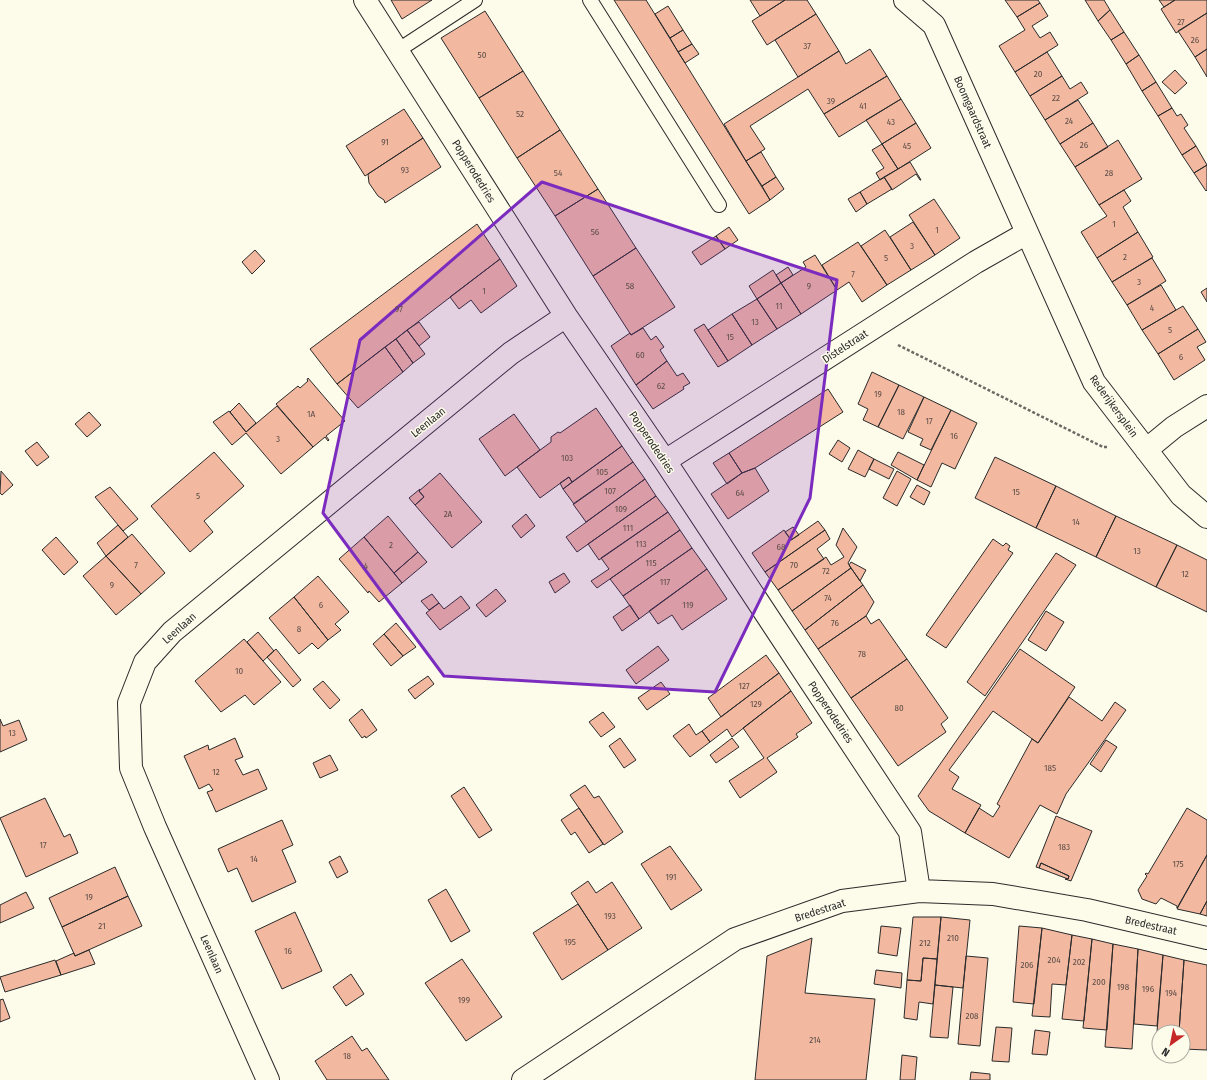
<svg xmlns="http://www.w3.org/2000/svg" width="1207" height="1080" viewBox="0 0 1207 1080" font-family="'Fira Sans Condensed',sans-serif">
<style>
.building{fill:#f2b8a0;stroke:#2b2b2b}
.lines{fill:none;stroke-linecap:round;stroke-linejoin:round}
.lane-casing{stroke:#2b2b2b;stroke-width:16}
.street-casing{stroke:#2b2b2b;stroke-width:24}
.path{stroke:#6a6964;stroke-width:2.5;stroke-dasharray:3 2;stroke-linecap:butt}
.lane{stroke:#fdfbea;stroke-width:14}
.street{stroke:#fdfbea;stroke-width:22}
.marked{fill:#7b2cbf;fill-opacity:0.2;stroke:#7b2cbf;stroke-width:3;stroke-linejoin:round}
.labels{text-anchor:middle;stroke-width:3;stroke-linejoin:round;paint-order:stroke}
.number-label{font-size:9px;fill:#5d4e48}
.street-label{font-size:11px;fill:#2b2b2b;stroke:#fdfbea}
</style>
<rect width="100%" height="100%" fill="#fdfbea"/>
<!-- building -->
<path class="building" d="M391,0H432L402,19Z
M614,0H646L770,200L749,214Z
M750,0H785L760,16Z
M785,0H807L816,14L767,45L752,21Z
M1005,0H1038L1040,3L1017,17Z
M1085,0H1104L1110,10L1098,21Z
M1159,0H1175L1164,7Z
M1175,0H1207V13L1176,33L1161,9Z
M1040,3L1048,16L1032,26L1040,38L1050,32L1058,45L1015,72L999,46L1025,30L1017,17Z
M668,6L683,30L670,38L655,14Z
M1110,10L1124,32L1111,40L1098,21Z
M485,11L523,71L479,98L441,38Z
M1207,13V49L1195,57L1178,31Z
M816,14L839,51L798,77L775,40Z
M683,30L692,44L678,52L670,38Z
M1124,32L1139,55L1126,64L1111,40Z
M692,44L699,54L685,63L678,52Z
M870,49L887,76L824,114L808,89L750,126L765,149L746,161L724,124L839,51L846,64Z
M1207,49V77L1195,57Z
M1047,52L1062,76L1030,96L1015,72Z
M1139,55L1156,82L1142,91L1126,64Z
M1175,70L1187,83L1175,94L1162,82Z
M523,71L560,130L517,158L479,98Z
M887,76L901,99L839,137L824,114Z
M1062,76L1070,89L1081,82L1088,93L1045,120L1030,96Z
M1156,82L1172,108L1158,116L1142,91Z
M901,99L916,123L882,144L866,120Z
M1078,100L1093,123L1060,144L1045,120Z
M1172,108L1177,116L1181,114L1188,125L1184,128L1196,146L1182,155L1158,116Z
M404,109L423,138L365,176L346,146Z
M916,123L931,148L898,169L882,144Z
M1093,123L1108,147L1075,167L1060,144Z
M560,130L598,189L555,216L517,158Z
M423,138L441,167L385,203L384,200L378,196L369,183L368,174Z
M1118,140L1142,179L1099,205L1075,167Z
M882,144L898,169L880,180L876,173L884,168L872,150Z
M1196,146L1207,165L1194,173L1182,155Z
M761,152L776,177L762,186L746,161Z
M910,162L921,180H920L916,174L892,190L884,177Z
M1207,165V190L1206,191L1194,173Z
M776,177L784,189L770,200L762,186Z
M884,177L892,189L867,204L860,192Z
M598,189L636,248L593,276L555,216Z
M1124,190L1131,201L1123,207L1138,232L1097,258L1081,232L1107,216L1099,205Z
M860,192L867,204L856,212L848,199Z
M934,199L960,238L935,255L909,215Z
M913,222L935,255L911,270L890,237Z
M477,224L500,259L337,384L310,349Z
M729,227L738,240L725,249L716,236Z
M885,230L911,270L887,285L861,246Z
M1138,232L1153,257L1112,282L1097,258Z
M716,236L725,249L701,265L692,252Z
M858,242L887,285L862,302L849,282L837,290L822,265Z
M636,248L675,307L631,335L593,276Z
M255,250L265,261L252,274L242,262Z
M815,255L837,290L801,314L781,283L806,267L803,262Z
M1152,258L1166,281L1127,305L1112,282Z
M500,259L517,286L481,313L471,300L459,309L450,297Z
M788,267L793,275L781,283L776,275Z
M773,270L781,283L757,299L749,286Z
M781,283L801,314L777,329L757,299Z
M1161,285L1176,310L1142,330L1127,305Z
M1207,288V302L1201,292Z
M757,299L777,329L752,345L732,314Z
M1183,306L1198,329L1158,354L1142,330Z
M732,314L752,345L728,361L708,330Z
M419,322L430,337L419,346L407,330Z
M704,324L728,361L718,367L694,330Z
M643,328L651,340L656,336L664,347L660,350L667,361L636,385L611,346L630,333L631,335Z
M1198,329L1206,342L1197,347L1205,360L1174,380L1158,354Z
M407,330L425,354L413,363L396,339Z
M396,339L413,363L403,372L385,347Z
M385,347L403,372L358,408L337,384Z
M667,361L677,376L683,373L690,383L683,387L684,389L653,409L636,385Z
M872,372L899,385L878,427L863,420L868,409L858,404Z
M308,378L345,421L326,436L329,440L328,441L325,437L313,447L276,404L298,386L300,388L308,381L307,380Z
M899,385L924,397L903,439L878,427Z
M828,389L843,412L755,468L742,473L729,453Z
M924,397L951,410L931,450L920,445L923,439L908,432Z
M239,403L256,423L246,432L230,412Z
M277,406L313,447L281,474L246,433L232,445L213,422L229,411L246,432Z
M596,408L622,446L572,482L569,477L540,498L517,467L551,442V437L558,432L560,433Z
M951,410L977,423L955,469L942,463L931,487L917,480Z
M89,412L101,425L87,437L75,424Z
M514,414L540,450L505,476L479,439Z
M838,440L850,448L842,462L829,454Z
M37,442L49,457L37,466L25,451Z
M622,446L633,462L574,504L563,489Z
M858,450L874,459L865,477L848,469Z
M214,452L244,486L204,521L213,532L190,552L151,506Z
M898,452L924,465L917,480L891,465Z
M729,453L742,473L727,484L713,463Z
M995,457L1056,486L1036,528L975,498Z
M874,459L894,469L889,479L869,469Z
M633,462L645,479L586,522L573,504Z
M755,468L769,491L728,519L711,494L742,473Z
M1,471L13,485L2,495L0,493Z
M897,471L911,479L897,506L883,498Z
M440,473L482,522L452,548L415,505L424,497L419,491Z
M569,477L572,482L563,489L560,483Z
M645,479L656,496L577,552L566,537Z
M917,485L930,492L924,505L910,497Z
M1056,486L1116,516L1096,557L1036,528Z
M110,487L138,519L123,531L95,497Z
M420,489L419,491L424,497L415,505L409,498Z
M656,496L668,512L599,560L588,544Z
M668,512L680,530L597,588L591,581L609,569L601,558Z
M526,514L535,526L521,538L512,526Z
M388,516L418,552L394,573L364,537Z
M1116,516L1177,545L1156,587L1096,557Z
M818,521L825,530L765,572L752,553L784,530L791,540Z
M118,525L128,537L106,556L97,543Z
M793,527L799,535L791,540L785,532Z
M843,528L857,547L848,563L851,568L792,611L778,590L826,557L831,565L844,557L836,545Z
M680,530L692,548L623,596L610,579Z
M825,530L830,539L817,549L824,559L778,590L765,572Z
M132,534L165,573L141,594L106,556Z
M56,537L78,562L64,575L42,550Z
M364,537L402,583L379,602L369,591L368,593L339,559Z
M993,539L1003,546L1006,543L1010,546L1008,550L1013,553L946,648L926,635Z
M1177,545L1207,560V612L1156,587Z
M692,548L707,569L639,619L623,596Z
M418,552L427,562L402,583L394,573Z
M1056,553L1076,565L985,696L967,682Z
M106,556L141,594L116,615L83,576Z
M851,562L866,570L860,581L849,565Z
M851,568L863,585L805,630L792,611Z
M707,569L727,599L682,630L672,615L658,624L649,611Z
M564,573L570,582L555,593L549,582Z
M318,576L349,612L335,624L341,630L328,640L294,597Z
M863,585L874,602L866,616L818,649L805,630Z
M496,589L506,601L486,617L476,605Z
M432,594L439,603L429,610L421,601Z
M461,596L470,608L440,630L426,613L439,603L444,609Z
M294,597L328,640L318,649L312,643L299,654L269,618Z
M630,605L639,619L622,631L613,617Z
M1046,611L1064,622L1046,651L1028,640Z
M866,616L871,624L879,619L907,659L851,698L818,649Z
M396,623L416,647L403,656L384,634Z
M258,632L274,651L263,661L247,642Z
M384,634L403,656L391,666L373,644Z
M244,639L281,682L254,705L245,695L221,712L195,681Z
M658,646L669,660L636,684L626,670Z
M276,649L301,680L293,687L267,657Z
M1020,649L1075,687L1038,743L993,711L949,770L959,777L952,789L981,805L965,833L929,811L918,796Z
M766,655L779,673L721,717L708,698Z
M907,659L948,718L941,724L946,732L898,766L851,698Z
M779,673L791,691L732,737L727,729L710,742L702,731Z
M428,676L434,684L415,699L408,690Z
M323,681L340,700L330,709L313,689Z
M661,682L670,694L647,710L638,698Z
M791,691L812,723L796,734L798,737L767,758L777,772L740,798L729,781L764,758L743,728Z
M1069,697L1102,721L1115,702L1126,710L1066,794L1057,814L1040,805L1009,858L965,833L979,808L993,817L1000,806L997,804L1032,739L1038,743Z
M362,709L377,730L366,738L365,736L362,738L349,720Z
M603,712L615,727L601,737L589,722Z
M0,719L3,726L19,720L27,740L0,752Z
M689,724L696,735L702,731L710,742L690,757L673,736Z
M235,738L243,757L235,760L243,775L258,769L267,789L216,812L207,792L213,790L209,784L199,789L184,756L208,745L209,750Z
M620,738L636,760L624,768L609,746Z
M732,738L739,747L716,763L710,755Z
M1106,740L1117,747L1101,772L1090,764Z
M330,755L338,770L320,778L313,763Z
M585,785L594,798L599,796L623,832L604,845L570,795Z
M464,787L492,830L479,838L451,796Z
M45,798L64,837L70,834L78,853L26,877L0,818Z
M579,808L603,844L589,853L575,832L571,835L561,820Z
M1187,808L1207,820V855L1177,908V906L1161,898L1156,904L1142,899L1138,890L1147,876L1145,874L1146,873L1148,874Z
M1056,816L1092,831L1071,881L1065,879H1068L1069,876L1041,863L1039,868L1036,867Z
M282,820L293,845L282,850L296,882L252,902L237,868L228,872L218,849Z
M670,846L702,890L671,910L641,864Z
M1207,855V901L1200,914L1177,909Z
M340,856L348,872L337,878L329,862Z
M1041,863L1069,876L1068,879L1039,868Z
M115,867L128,896L62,927L49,898Z
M588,881L596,893L612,882L642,928L608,950L571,893Z
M446,889L470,931L451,942L428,900Z
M26,892L34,908L0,923V905Z
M128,896L142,926L75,956L62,927Z
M1207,901V916L1200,914Z
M578,904L608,950L562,980L533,933Z
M295,912L322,971L282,989L255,931Z
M913,917H941L937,959L923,958L921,981L907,980Z
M941,917L970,920L963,988L935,985Z
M881,926L901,928L897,956L878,953Z
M1019,926L1042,928L1034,1004L1013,1002Z
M1042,928L1072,935L1066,985L1052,984L1050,1017L1032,1016Z
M1072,935L1092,939L1084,1021L1062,1019Z
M812,938L805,993L875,999L866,1080H755L767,956Z
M1092,939L1113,944L1107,1030L1083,1028Z
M1113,944L1138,949L1132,1049L1105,1047Z
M1138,949L1163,955L1157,1026L1134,1024Z
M89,950L95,964L61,975L56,961L74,953L75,956Z
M1163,955L1184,960L1179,1032H1159V1045H1156Z
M966,956L988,958L980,1046L958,1044Z
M923,958L937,959L933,1004L919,1002L917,1020L904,1018L907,980L921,981Z
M462,959L502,1017L466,1041L425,983Z
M55,960L61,975L5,992L0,977Z
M1184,960L1207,965V1050L1183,1049V1032H1179Z
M876,970L902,973L901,988L874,984Z
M351,974L364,994L346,1006L333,987Z
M935,985L953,987L948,1038L930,1037Z
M3,999L10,1018L0,1022V1000Z
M996,1027L1012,1028L1009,1062L992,1061Z
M1035,1030L1050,1032L1047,1055L1032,1054Z
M352,1036L362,1051L367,1048L389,1080H327L315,1061Z
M902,1055L917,1057L915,1080H900Z
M971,1072L990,1074V1080H970Z"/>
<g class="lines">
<defs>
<path id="lane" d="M590,0L719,205
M397,51L475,0"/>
<path id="street" d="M365,0L566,316L665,461L910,832L919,891
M905,0L934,25L1094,382L1181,495L1207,517
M1146,450L1174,427L1207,406
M665,461L976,262L1027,233
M268,1080L155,827L131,768L129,703L145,662L172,632L511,353L566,316
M523,1080L735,939L842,901L919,891L993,894L1087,910L1207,938"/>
</defs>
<!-- lane casing -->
<use href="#lane" class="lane-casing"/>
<!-- street casing -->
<use href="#street" class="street-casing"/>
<!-- path -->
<path class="path" d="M898,345L1103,447H1109"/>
<!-- lane -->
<use href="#lane" class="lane"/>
<!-- street -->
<use href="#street" class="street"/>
</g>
<!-- marked area -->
<path class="marked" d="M542,182L837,280L810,498L715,692L444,676L323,513L360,340Z"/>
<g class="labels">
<!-- number labels -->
<g class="number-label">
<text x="1181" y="25">27</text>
<text x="1195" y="43">26</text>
<text x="807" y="49">37</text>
<text x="482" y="58">50</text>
<text x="1038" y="77">20</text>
<text x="1056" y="101">22</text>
<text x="831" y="104">39</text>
<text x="863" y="109">41</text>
<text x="520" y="117">52</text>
<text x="1069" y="124">24</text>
<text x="891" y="125">43</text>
<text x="385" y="145">91</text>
<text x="1084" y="148">26</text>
<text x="907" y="149">45</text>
<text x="405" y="173">93</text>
<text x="558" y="176">54</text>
<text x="1109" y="176">28</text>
<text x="1114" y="227">1</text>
<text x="937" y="233">1</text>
<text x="595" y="235">56</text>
<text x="912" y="249">3</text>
<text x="1125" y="260">2</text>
<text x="886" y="261">5</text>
<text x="853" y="277">7</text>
<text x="1139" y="285">3</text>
<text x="630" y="289">58</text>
<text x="809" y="289">9</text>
<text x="484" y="294">1</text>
<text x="779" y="309">11</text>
<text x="1152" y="311">4</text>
<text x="399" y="312">97</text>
<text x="755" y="325">13</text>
<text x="1170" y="333">5</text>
<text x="730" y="340">15</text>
<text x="640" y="358">60</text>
<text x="1181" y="360">6</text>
<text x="661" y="389">62</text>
<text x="878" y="397">19</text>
<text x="901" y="415">18</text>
<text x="311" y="417">1A</text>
<text x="929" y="424">17</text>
<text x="954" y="439">16</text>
<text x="278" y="442">3</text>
<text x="567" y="461">103</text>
<text x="602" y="475">105</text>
<text x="610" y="494">107</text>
<text x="1016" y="495">15</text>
<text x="740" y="496">64</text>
<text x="198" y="499">5</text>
<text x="621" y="512">109</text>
<text x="448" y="517">2A</text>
<text x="1076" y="525">14</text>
<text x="628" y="531">111</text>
<text x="641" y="547">113</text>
<text x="391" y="548">2</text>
<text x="781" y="550">68</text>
<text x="1137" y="554">13</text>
<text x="651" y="566">115</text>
<text x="136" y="568">7</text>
<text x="794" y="568">70</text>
<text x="366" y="569">4</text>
<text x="826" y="574">72</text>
<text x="1185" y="577">12</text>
<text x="665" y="585">117</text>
<text x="112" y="588">9</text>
<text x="828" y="601">74</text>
<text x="321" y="608">6</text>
<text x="688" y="608">119</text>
<text x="835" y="626">76</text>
<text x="299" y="632">8</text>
<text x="862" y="657">78</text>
<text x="239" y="674">10</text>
<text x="744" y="689">127</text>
<text x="756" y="707">129</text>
<text x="899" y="711">80</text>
<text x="12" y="736">13</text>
<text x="1050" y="771">185</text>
<text x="216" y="775">12</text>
<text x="43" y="848">17</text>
<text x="1064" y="850">183</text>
<text x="254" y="862">14</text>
<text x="1178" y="867">175</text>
<text x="671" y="880">191</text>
<text x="89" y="900">19</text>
<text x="610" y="919">193</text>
<text x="102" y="929">21</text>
<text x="953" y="941">210</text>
<text x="570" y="945">195</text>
<text x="925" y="946">212</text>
<text x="288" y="954">16</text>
<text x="1054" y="963">204</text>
<text x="1079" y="965">202</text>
<text x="1027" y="968">206</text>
<text x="1099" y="985">200</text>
<text x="1123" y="990">198</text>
<text x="1148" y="992">196</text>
<text x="1171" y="996">194</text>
<text x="464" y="1003">199</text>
<text x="972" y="1019">208</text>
<text x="815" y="1043">214</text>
<text x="347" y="1059">18</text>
</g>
<!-- street labels -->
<g class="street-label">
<text transform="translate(973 112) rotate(66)" y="4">Boomgaardstraat</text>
<text transform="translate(474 171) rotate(58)" y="4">Popperodedries</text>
<text transform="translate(845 346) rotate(-33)" y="4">Distelstraat</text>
<text transform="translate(1114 406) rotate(54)" y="4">Rederijkersplein</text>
<text transform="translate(428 422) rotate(-39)" y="4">Leenlaan</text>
<text transform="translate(652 442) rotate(56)" y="4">Popperodedries</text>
<text transform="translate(179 628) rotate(-42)" y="4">Leenlaan</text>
<text transform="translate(831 712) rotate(56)" y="4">Popperodedries</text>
<text transform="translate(820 910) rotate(-18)" y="4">Bredestraat</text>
<text transform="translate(1151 925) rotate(13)" y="4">Bredestraat</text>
<text transform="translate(212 954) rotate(66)" y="4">Leenlaan</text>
</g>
</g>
<!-- north arrow -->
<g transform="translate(1171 1044) rotate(213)"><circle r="19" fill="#fdfbea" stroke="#a9a89e"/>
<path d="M0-3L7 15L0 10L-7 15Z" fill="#c62828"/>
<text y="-6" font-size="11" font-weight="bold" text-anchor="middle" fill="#2b2b2b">N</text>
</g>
</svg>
